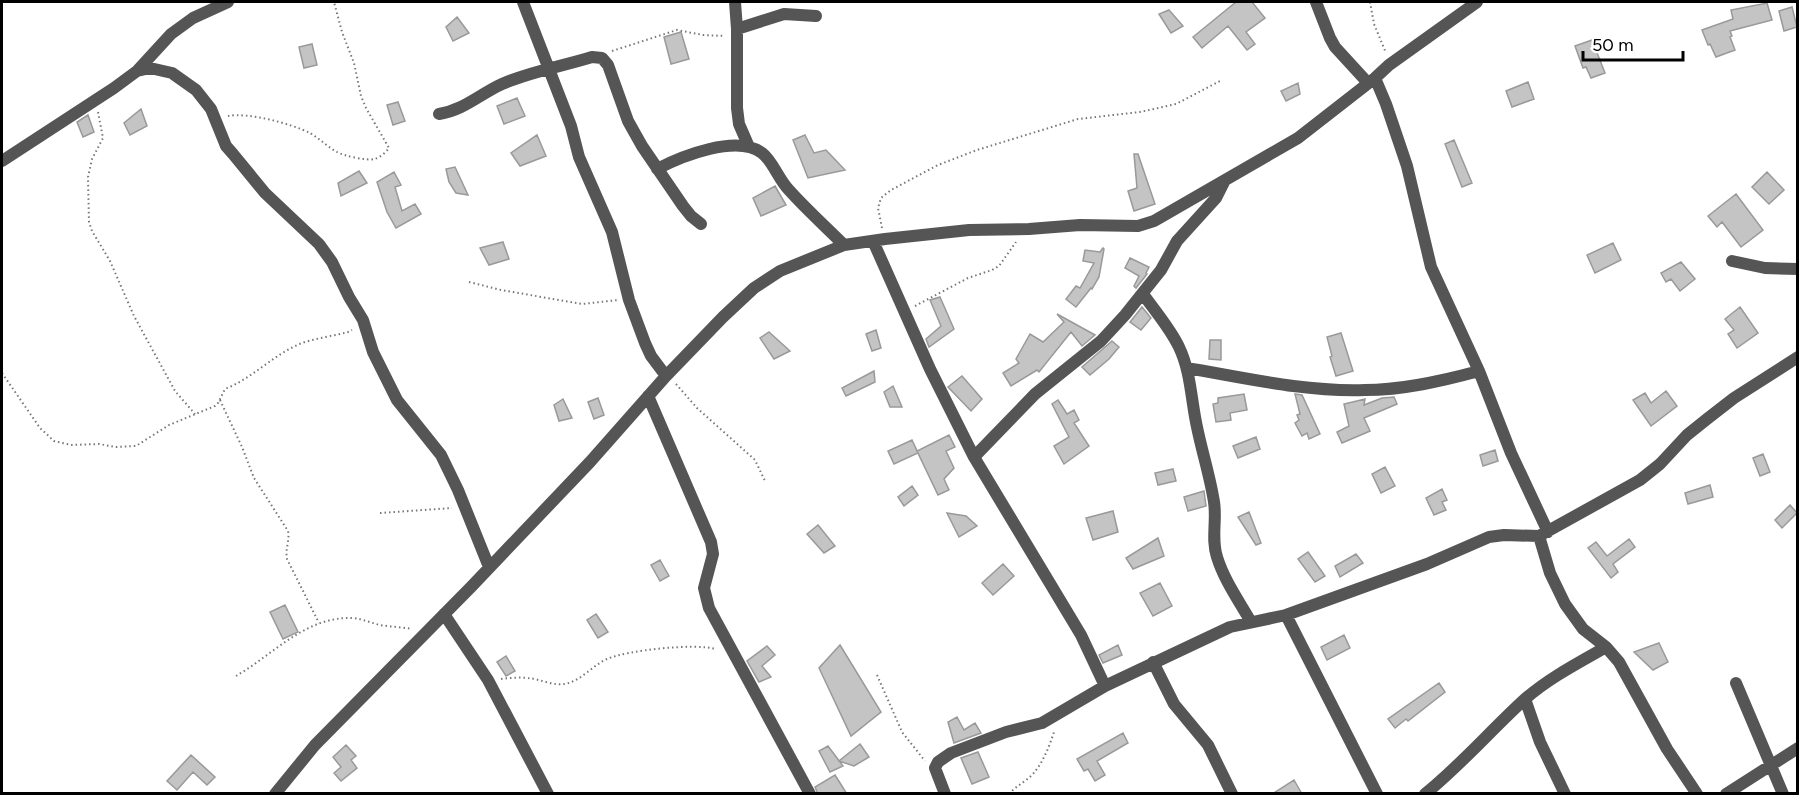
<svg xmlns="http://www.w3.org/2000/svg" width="1799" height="795" viewBox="0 0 1799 795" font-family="Figtree,sans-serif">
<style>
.building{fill:#c4c4c4;stroke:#999;stroke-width:1.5}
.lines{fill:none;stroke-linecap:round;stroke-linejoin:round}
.path{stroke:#777;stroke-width:2;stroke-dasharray:1.5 3;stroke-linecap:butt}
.minor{stroke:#555;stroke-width:12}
</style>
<rect width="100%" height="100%" fill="#fff"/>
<!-- building -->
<path class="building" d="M1236,2H1252L1265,18L1246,32L1255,44L1247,50L1228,26L1202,48L1193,37Z
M1767,3L1772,20L1730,31L1732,36L1730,37L1735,50L1716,57L1710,44L1708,45L1702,30L1733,19L1731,10Z
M1792,7L1797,27L1784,31L1779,11Z
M1169,10L1183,26L1171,33L1159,14Z
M457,17L469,33L453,41L446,27Z
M681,32L689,59L671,64L664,37Z
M1592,40L1605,73L1591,78L1586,67L1583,68L1575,46Z
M312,44L317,65L304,68L299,47Z
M1528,82L1534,99L1512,107L1506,91Z
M1298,83L1300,94L1286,101L1281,91Z
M517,98L525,116L504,124L497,106Z
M398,102L405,121L393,125L387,105Z
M141,109L147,126L130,135L124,123Z
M88,115L94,132L83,137L77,122Z
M537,135L546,156L520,166L511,153Z
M805,135L814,153L826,150L845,170L808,178L793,140Z
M1454,140L1472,183L1462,187L1445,144Z
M1134,154H1138L1155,204L1134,211L1128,191L1137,188Z
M455,167L468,195L456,193L449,182L446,169Z
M359,171L367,183L341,196L338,183Z
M394,172L401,185L395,187L402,211L415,204L421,214L396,228L387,212L377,182Z
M1767,172L1784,190L1769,204L1752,187Z
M775,186L786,205L761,216L753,198Z
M1736,194L1763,230L1741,247L1722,222L1717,227L1708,216Z
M503,242L509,259L489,265L480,248Z
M1613,243L1621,260L1595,273L1587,255Z
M1103,248L1104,249L1099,277L1092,289L1091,288L1076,307L1066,299L1076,286L1080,288L1094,263L1083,261L1085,250L1100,252Z
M1130,258L1149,267L1146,273L1147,274L1136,288L1134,286L1139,276L1125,268Z
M1681,262L1695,279L1680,291L1671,279L1666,282L1661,273Z
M940,297L954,329L929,347L926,339L941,326L930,300Z
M1142,307L1151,318L1141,330L1130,322Z
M1740,307L1758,333L1737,348L1728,334L1734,330L1725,319Z
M1057,314L1095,335L1082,346L1071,332L1039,372L1037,370L1011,386L1003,373L1019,363L1016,359L1030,334L1043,342L1064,322Z
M876,330L881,348L872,351L866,334Z
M769,332L790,351L774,359L760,338Z
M1341,333L1353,371L1336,376L1330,357L1332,356L1327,337Z
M1210,340H1221V360L1209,359Z
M1112,341L1119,347L1109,359L1090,375L1082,367Z
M874,371L875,382L846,396L842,388Z
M962,376L982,399L971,411L948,387Z
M893,386L902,407H890L884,392Z
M1666,391L1677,406L1651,426L1633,400L1645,393L1651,403Z
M1244,394L1247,410L1230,413L1231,420L1216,422L1213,404L1218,403V398Z
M1295,394L1302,395L1320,434L1309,439L1307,433L1302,436L1295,423L1299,420L1297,415L1300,414Z
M1394,397L1397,404L1364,418L1370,431L1342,443L1337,432L1349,426L1344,404L1365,399L1364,405L1382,398Z
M598,398L604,415L594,419L588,402Z
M563,399L572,418L559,421L554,405Z
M1058,400L1067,414L1074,410L1079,420L1074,423L1089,446L1064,464L1054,446L1069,437L1052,404Z
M949,435L955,447L946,451L954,468L944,479L949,490L938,495L917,451Z
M1256,437L1260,449L1238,458L1233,446Z
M912,440L918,453L894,464L888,451Z
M1495,450L1498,461L1483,466L1480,455Z
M1763,454L1770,472L1760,476L1753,458Z
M1385,467L1395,486L1381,493L1372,474Z
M1173,469L1176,481L1158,485L1155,473Z
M1710,485L1713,497L1688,504L1685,493Z
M912,486L918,495L904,506L898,497Z
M1442,489L1447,500L1442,502L1446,510L1434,515L1426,498Z
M1204,491L1206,506L1188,511L1184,497Z
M1790,505L1797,513L1782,528L1775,520Z
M1113,511L1118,532L1093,540L1086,518Z
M1249,512L1261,543L1256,545L1238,517Z
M947,513L966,516L977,526L959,537Z
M818,525L835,546L824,553L807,534Z
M1158,538L1164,556L1133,569L1126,558Z
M1629,539L1635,547L1613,564L1618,572L1611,578L1588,548L1596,542L1607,556Z
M1308,552L1325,576L1315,582L1298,559Z
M1356,554L1363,563L1340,577L1335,566Z
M660,560L669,576L660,581L651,565Z
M1003,564L1014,576L993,595L982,583Z
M1160,583L1172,606L1153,616L1140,593Z
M285,605L298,632L283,639L270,612Z
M596,614L608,632L598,638L587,620Z
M1344,635L1350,648L1327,660L1321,647Z
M1659,643L1668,662L1653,670L1634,652Z
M840,645L881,712L851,736L819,668Z
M1118,645L1122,655L1103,663L1099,655Z
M767,646L775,655L762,666L771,677L759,682L747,661Z
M506,656L515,671L506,676L497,662Z
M1439,683L1445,692L1408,721L1406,719L1395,728L1388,719Z
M957,717L964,730L975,723L981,733L954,743L948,722Z
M1123,733L1128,743L1097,761L1105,775L1095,781L1088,769L1084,771L1077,759Z
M860,744L869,757L854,766L839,761Z
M346,745L356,756L351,760L357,768L341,781L334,773L341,767L333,757Z
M828,746L843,766L830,772L819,751Z
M978,752L989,777L972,784L961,758Z
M191,755L215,777L207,785L193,772L177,790L167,781Z
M835,775L847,794H818L815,787Z
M1294,780L1302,794H1272Z"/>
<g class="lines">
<!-- path -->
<path class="path" d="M1370,2L1374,24L1386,53
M612,51L677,30L703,35L725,36
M98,112L103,138L92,159L88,177L89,222L92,231L110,261L134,316L175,391L195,414
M228,116C248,112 292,124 310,133C320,139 328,147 337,152C344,156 367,161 374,159C380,158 386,152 389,148L366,108L361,96L354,63L342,32L334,2
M882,228L878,208L881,198L891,190L938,165L977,150L1078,119L1140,112L1176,104L1220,81
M469,282L501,290L582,304L618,300
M915,306L968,278L992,270L999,266L1016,242
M2,373L40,428L54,441L71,445L99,444L116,447L136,446L169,425L215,406L218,403L225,389C253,378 274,354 302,343C317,338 333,336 348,332L352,330
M676,384L697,408L755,460L765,481
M220,400L242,447L254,478L288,531C290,540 285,549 287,559L319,623
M380,513L452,508
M877,675L902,732L925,761
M236,676C274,654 306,616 353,618C363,619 371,623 380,625C391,627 402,627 412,629
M501,679C510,678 519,677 528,678C540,679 553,686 564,684C580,682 593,665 607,659C628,650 695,643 716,649
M2,792V794
M1009,794C1016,786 1025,782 1032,775C1043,763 1049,747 1054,732"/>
<!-- minor -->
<path class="minor" d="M523,2L571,126L579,157L612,232L629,300L645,343L651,356L666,376
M735,2L737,29V108L739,124L749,147
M1316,2L1330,38L1335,47L1368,83
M737,29L784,14L816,16
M137,71L171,34L193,18L228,2
M1375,78L1386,104L1407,166L1431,267L1479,371L1511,453L1548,532
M439,114C464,110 480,94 502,84C529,72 563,66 592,57L602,58L608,65L628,121L642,146L683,206L691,216L701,224
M2,161L114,88L137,71L150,68L172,73L196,90L211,109L226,146L233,154L265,193L319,244L332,262L349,297L363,320L373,352L397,400L441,455L458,490L489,567
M657,169C682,156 737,134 762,153C772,160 779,180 789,190C806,209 826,227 844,245
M873,241L930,369L974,457L1081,635L1105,686
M1732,261L1765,268L1798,269
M1143,294C1155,311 1170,328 1179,347C1191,372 1191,400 1197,427C1202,452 1210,476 1214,502C1217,520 1211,539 1217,557C1224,580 1239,601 1251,622
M1187,368C1246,378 1305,392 1365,390C1403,390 1442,381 1479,371
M648,396L711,542L713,554L704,588L709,608L810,794
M974,457L1035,394L1101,341L1125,315L1161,270L1177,241L1216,198L1224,182
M1539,536L1550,573L1565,604L1583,629L1606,647L1619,662L1667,749L1697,794
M444,614L488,680L548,794
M1286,615L1377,794
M1153,662L1174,704L1208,745L1232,794
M1736,683L1783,794
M1525,699L1540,742L1565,794
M275,794L315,745L471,587L590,462L666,376L723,317L754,288L780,271L844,245L885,239L969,230L1029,229L1080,225L1138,226L1154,221L1298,138L1375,78L1389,65L1477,2
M945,794L935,768L938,762L951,753L1006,732L1042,723L1105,686L1230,627L1286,615L1427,564L1489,537L1504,535L1539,536L1640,480L1660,464L1687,435L1707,419L1734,398L1798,357
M1425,794C1461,765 1491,730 1525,699C1549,678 1578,663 1606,647
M1726,794L1798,748"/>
</g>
<!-- border -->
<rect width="1799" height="795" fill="none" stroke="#000000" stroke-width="6"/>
<!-- scale -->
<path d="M1583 51v9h100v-9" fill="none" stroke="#000000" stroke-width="3"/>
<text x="1592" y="51" font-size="18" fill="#000000" stroke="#ffffff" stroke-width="4.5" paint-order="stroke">50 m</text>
</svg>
